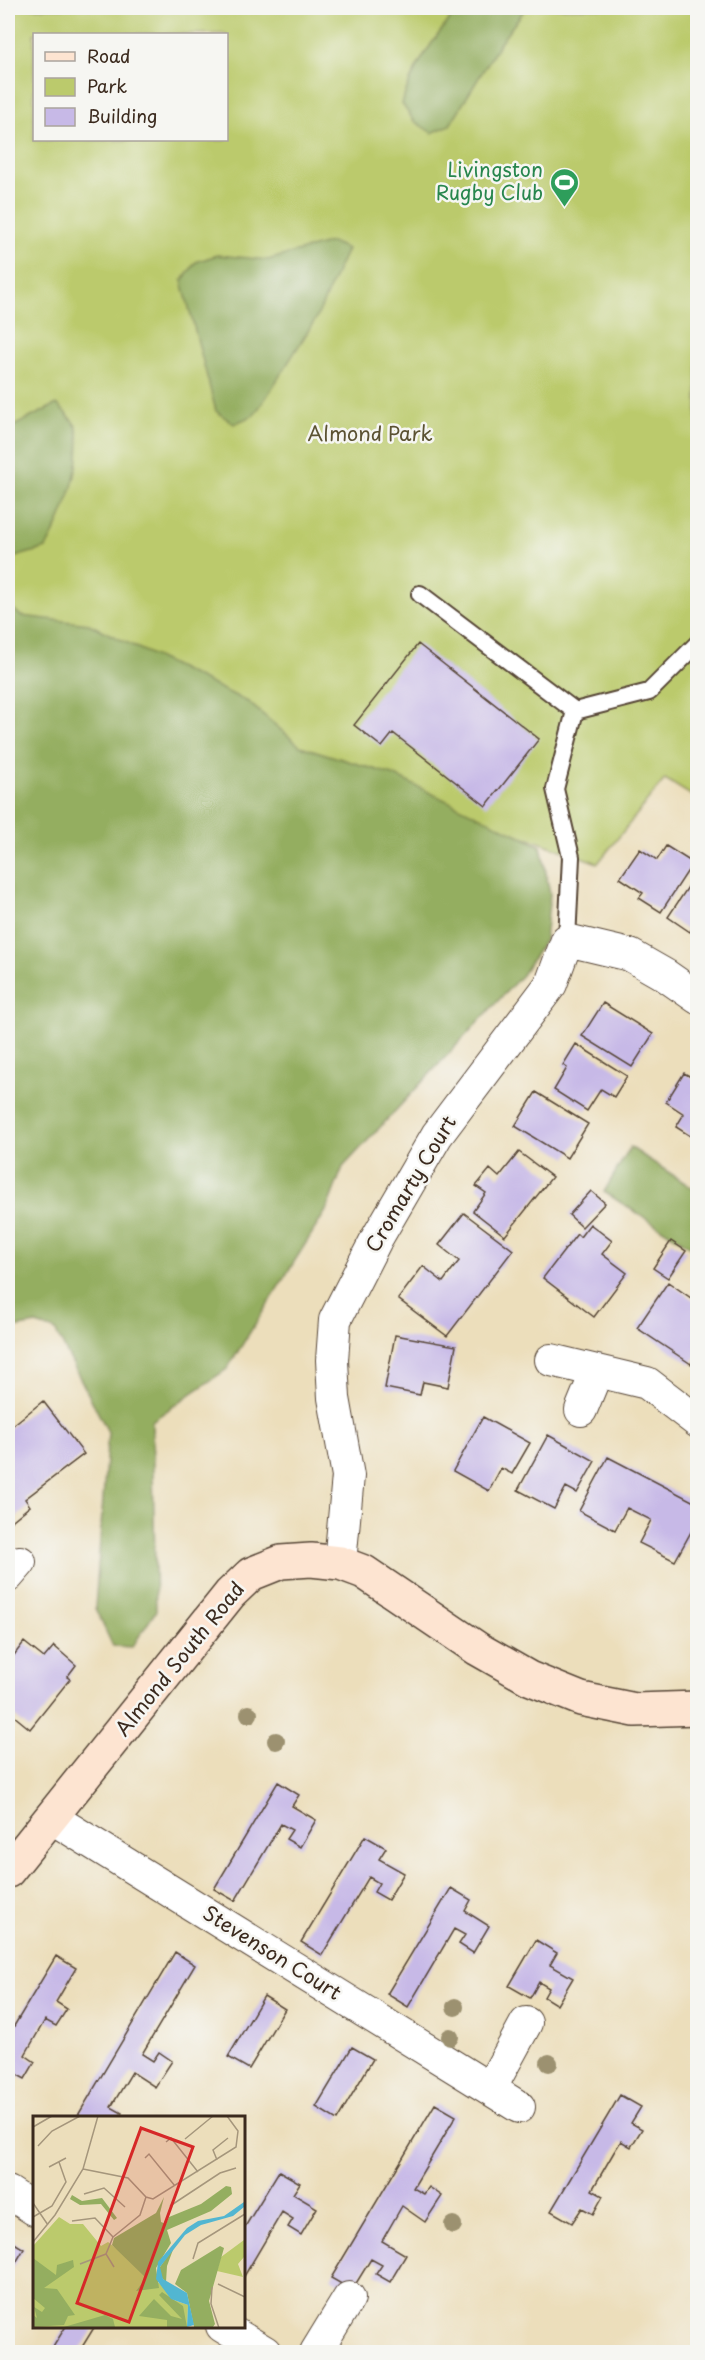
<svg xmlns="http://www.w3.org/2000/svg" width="705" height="2360" viewBox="0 0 705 2360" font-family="'Playpen Sans',sans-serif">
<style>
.green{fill:#bbca6c;stroke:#7b7a45;stroke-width:1.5;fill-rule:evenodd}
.forest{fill:#94ae60;stroke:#686c3f;stroke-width:1.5}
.building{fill:#c7b9e7}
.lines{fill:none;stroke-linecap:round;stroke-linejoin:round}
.lane-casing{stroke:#564536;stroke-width:20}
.street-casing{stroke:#564536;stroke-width:34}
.secondary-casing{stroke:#564536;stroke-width:36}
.lane{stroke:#fff;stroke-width:16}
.street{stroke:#fff;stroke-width:32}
.secondary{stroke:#fde4d1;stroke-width:33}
.tree{fill:#9c9170}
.labels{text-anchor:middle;stroke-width:5;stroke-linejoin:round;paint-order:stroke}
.leisure-label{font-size:20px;fill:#27864d;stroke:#f6f6f2;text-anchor:end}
.park-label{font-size:20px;fill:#5b5232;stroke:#f6f6f2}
.street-label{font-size:20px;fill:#3b2a1e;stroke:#f6f6f2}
.inset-road{fill:none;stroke:#a5967c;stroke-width:1.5}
.view{fill:#d62828;fill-opacity:0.15;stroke:#d62828;stroke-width:3}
.inset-edge{fill:none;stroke:#3b2a1e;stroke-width:3}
</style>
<rect width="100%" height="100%" fill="#f6f6f2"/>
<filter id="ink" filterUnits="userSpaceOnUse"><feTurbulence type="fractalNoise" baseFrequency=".0167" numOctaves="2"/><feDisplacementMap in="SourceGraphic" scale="12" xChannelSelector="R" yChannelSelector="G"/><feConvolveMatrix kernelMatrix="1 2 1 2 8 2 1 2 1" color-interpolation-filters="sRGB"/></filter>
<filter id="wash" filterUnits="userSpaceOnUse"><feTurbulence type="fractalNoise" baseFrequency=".008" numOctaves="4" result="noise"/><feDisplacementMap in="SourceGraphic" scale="24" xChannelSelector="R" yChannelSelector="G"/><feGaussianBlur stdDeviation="1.35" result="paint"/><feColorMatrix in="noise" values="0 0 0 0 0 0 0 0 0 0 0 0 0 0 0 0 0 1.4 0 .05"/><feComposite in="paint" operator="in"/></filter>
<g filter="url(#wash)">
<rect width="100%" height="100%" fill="#ecdebb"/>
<!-- green -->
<path class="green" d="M8,8H697V799L665,779L598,863L8,654ZM34,34H226V140H34Z"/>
<!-- forest -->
<path class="forest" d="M459,8H526L500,43L450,125L432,133L414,121L402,104C411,68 436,36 459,8Z
M331,242L347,249L317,317L267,396L254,415L234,424L216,411L182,281L196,262L217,255L268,260Z
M57,404C63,411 75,421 77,429C85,465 63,517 46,548L8,559V429Z
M8,604L21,616L89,624L248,702L300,746L393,775L541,846L550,894L545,940L522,975L343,1167L326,1211L227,1369L152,1421L156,1611L132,1647L113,1646L95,1608L108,1432L55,1330L36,1324L8,1329Z
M630,1147L697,1191V1251L604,1192Z"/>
<g id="blocks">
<!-- building -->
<path class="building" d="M418,644L539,739L486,806L393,733L382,747L354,725Z
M666,846L693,863L661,912L639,898L643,893L620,878L640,849L657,860Z
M698,872V930L693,927L690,932L668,917Z
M603,1003L653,1034L632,1067L582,1036Z
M576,1044L627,1076L614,1097L601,1089L587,1111L554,1090L567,1068L563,1065Z
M684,1073L698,1081V1141L676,1127L684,1114L666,1102Z
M536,1092L588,1124L567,1158L515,1126Z
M519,1152L552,1177L505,1236L473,1211L486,1193L476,1186L490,1169L499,1177Z
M591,1191L605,1203L582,1227L569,1215Z
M464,1213L513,1250L447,1336L398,1299L423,1266L443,1282L451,1271L459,1261L439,1245Z
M590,1224L612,1241L602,1254L627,1273L594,1317L543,1278L577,1234L580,1237Z
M671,1241L686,1251L668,1278L653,1268Z
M668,1282L698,1303V1353L691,1364L637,1328Z
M395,1335L456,1346L448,1387L423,1382L420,1395L385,1388Z
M43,1401L84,1454L25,1499L30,1506L8,1524V1429Z
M483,1417L530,1443L512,1474L501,1468L489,1491L453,1471Z
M548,1435L595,1461L577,1493L566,1487L554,1509L518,1490Z
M608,1457L698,1504V1519L675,1561L639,1543L651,1520L627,1508L615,1530L579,1511Z
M24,1642L44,1658L54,1646L76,1665L67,1677L70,1679L30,1729L8,1711V1663Z
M278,1782L299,1795L292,1806L316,1820L300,1847L286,1839L292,1830L281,1824L235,1901L214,1889Z
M365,1836L386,1848L379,1859L404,1873L388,1900L374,1892L379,1883L369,1877L322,1955L301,1942Z
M451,1888L471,1900L465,1911L489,1926L473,1953L459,1944L465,1935L454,1929L408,2007L387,1994Z
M536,1940L557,1953L550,1965L573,1978L557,2005L544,1997L549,1988L539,1982L530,1998L509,1986Z
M175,1952L195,1965L142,2054L153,2061L159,2052L172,2061L155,2087L132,2072L111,2107L122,2113L119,2117H77Z
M56,1956L76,1968L56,2002L67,2009L56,2026L45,2020L25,2055L35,2062L25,2079L14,2073L8,2084V2036Z
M264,1996L285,2009L249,2069L228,2057Z
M352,2047L373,2059L337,2120L316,2107Z
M620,2095L641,2107L631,2123L642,2129L631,2147L621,2141L614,2152L592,2190L603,2196L593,2214L582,2208L572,2223L551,2211Z
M435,2104L456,2116L413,2188L424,2194L429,2187L442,2196L425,2222L402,2206L382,2241L406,2255L390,2282L376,2274L382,2265L371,2259L352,2290L331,2278Z
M279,2171L300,2183L293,2194L317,2208L301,2235L288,2227L293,2219L282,2212L243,2278V2230Z
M8,2239L24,2249L8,2276Z
M66,2326H95L79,2352H50Z
M170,2347L180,2352H167Z"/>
</g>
</g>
<g filter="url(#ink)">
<use href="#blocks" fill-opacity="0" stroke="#564536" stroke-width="1.5"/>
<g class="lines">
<defs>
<path id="lane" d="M420,594L575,711L555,789L571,857L567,940
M575,711L649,692L698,643"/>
<path id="street" d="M551,1360L647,1383L698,1422
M581,1410L597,1371
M340,1563L348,1476L334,1398L332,1360L335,1320L377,1238L437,1135L551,984L567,940L630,955L665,975L698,998
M8,1576L20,1562
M52,1818L490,2089L526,2023
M490,2089L519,2107
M8,2192L34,2209
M222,2326L265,2352
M316,2352L349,2298"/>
<path id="secondary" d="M8,1871L230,1594L251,1574L281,1562L311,1560L340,1563L364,1572L478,1649L529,1678L581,1699L635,1710L698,1708"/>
</defs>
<!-- lane casing -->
<use href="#lane" class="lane-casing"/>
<!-- street casing -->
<use href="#street" class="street-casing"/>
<!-- secondary casing -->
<use href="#secondary" class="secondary-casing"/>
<!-- lane -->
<use href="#lane" class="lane"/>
<!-- street -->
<use href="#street" class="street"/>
<!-- secondary -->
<use href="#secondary" class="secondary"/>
</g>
<!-- trees -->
<g class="tree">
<circle cx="249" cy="1714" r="9"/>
<circle cx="276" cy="1741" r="9"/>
<circle cx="455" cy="2007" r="9"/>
<circle cx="450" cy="2037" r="9"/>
<circle cx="549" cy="2063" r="9"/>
<circle cx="453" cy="2225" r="9"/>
</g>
</g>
<!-- icons -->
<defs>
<symbol id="stadium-pin" viewBox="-11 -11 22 30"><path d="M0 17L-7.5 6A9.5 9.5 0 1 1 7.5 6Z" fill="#2e9e5b" stroke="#f6f6f2"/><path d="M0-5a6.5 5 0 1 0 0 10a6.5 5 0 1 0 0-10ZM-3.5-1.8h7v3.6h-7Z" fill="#fff"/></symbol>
</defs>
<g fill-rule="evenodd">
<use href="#stadium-pin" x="548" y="166" width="33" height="45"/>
</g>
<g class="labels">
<!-- leisure labels -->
<g class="leisure-label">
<text x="543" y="177">Livingston<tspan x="543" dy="23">Rugby Club</tspan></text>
</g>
<!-- park labels -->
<g class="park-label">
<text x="370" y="441">Almond Park</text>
</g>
<!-- street labels -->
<g class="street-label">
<text transform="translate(411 1184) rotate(-59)" y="7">Cromarty Court</text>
<text transform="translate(180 1659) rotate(-51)" y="7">Almond South Road</text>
<text transform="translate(272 1953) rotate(32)" y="7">Stevenson Court</text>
</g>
</g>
<!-- overview -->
<g transform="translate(33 2116)">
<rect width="212" height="212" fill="#ecdebb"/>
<path d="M26,101L37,108H50L68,130L75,126L132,172L138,183L155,189L154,211L0,212V130ZM211,124V141L205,148L210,161L184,155L188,141Z" fill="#bbca6c"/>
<path d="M193,70L198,71L199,78L178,95L134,114L138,127L123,152L126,172L103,175L113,162L79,129L81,122L123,97L131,81L127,97L128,106L133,108L136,101L168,88ZM39,79L49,85L69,82L84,102L81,104L68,88L47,89L37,83ZM187,130L191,132L176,185L182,208L180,211H161L154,177L142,168L148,154ZM141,131L134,150L133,166L127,160V151ZM0,142L23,159L24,149L40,144L41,151L11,172L24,173L42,199L35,200L31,209L0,211V199L4,202L1,191L9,196L12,192L0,182ZM129,176L150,190L154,211H134V204L106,200L121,183L138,200L149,203L126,179ZM72,199L80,203L82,211H31Z" fill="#94ae60"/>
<path d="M211,86V91L200,100L168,109L152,119L127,151L130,163L154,177L161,209L154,211L155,189L138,183L123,163L125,146L154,112L165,105L191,100Z" fill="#52b6d1"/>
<path class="inset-road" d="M0,11L19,0M152,23L180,0M133,26L138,22L165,56M5,30L19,15L47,0M112,42L116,38L142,70M184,44L180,34L195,22M16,51L33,42M50,53L95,62L113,81L120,83L203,31L205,15L194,0M51,78L71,72L92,91M0,87L15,109M137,90L187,57L203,52M0,101L19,90L33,66L26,46M39,105L62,102L80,121M80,121L107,99L113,81M80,121L73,138L81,151M0,126L22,99L50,53L65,0M160,143L165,127L212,98M47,148L73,138M185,168L212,181M179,171L178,188L186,212"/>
<path class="view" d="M108,12L160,31L96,206L44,187Z"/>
<rect width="212" height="212" class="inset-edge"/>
</g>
<!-- margin -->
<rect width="705" height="2360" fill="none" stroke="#f6f6f2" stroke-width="30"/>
<!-- legend -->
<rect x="33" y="33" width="195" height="108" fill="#f6f6f2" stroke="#aba49d" stroke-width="1.5"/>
<rect x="45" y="52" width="30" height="9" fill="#fde4d1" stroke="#aba49d" stroke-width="1.5"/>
<text x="87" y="63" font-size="18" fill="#3b2a1e">Road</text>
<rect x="45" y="78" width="30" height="18" fill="#bbca6c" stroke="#aba49d" stroke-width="1.5"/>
<text x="87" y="93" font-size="18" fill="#3b2a1e">Park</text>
<rect x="45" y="108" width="30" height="18" fill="#c7b9e7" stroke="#aba49d" stroke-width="1.5"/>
<text x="87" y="123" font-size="18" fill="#3b2a1e">Building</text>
</svg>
